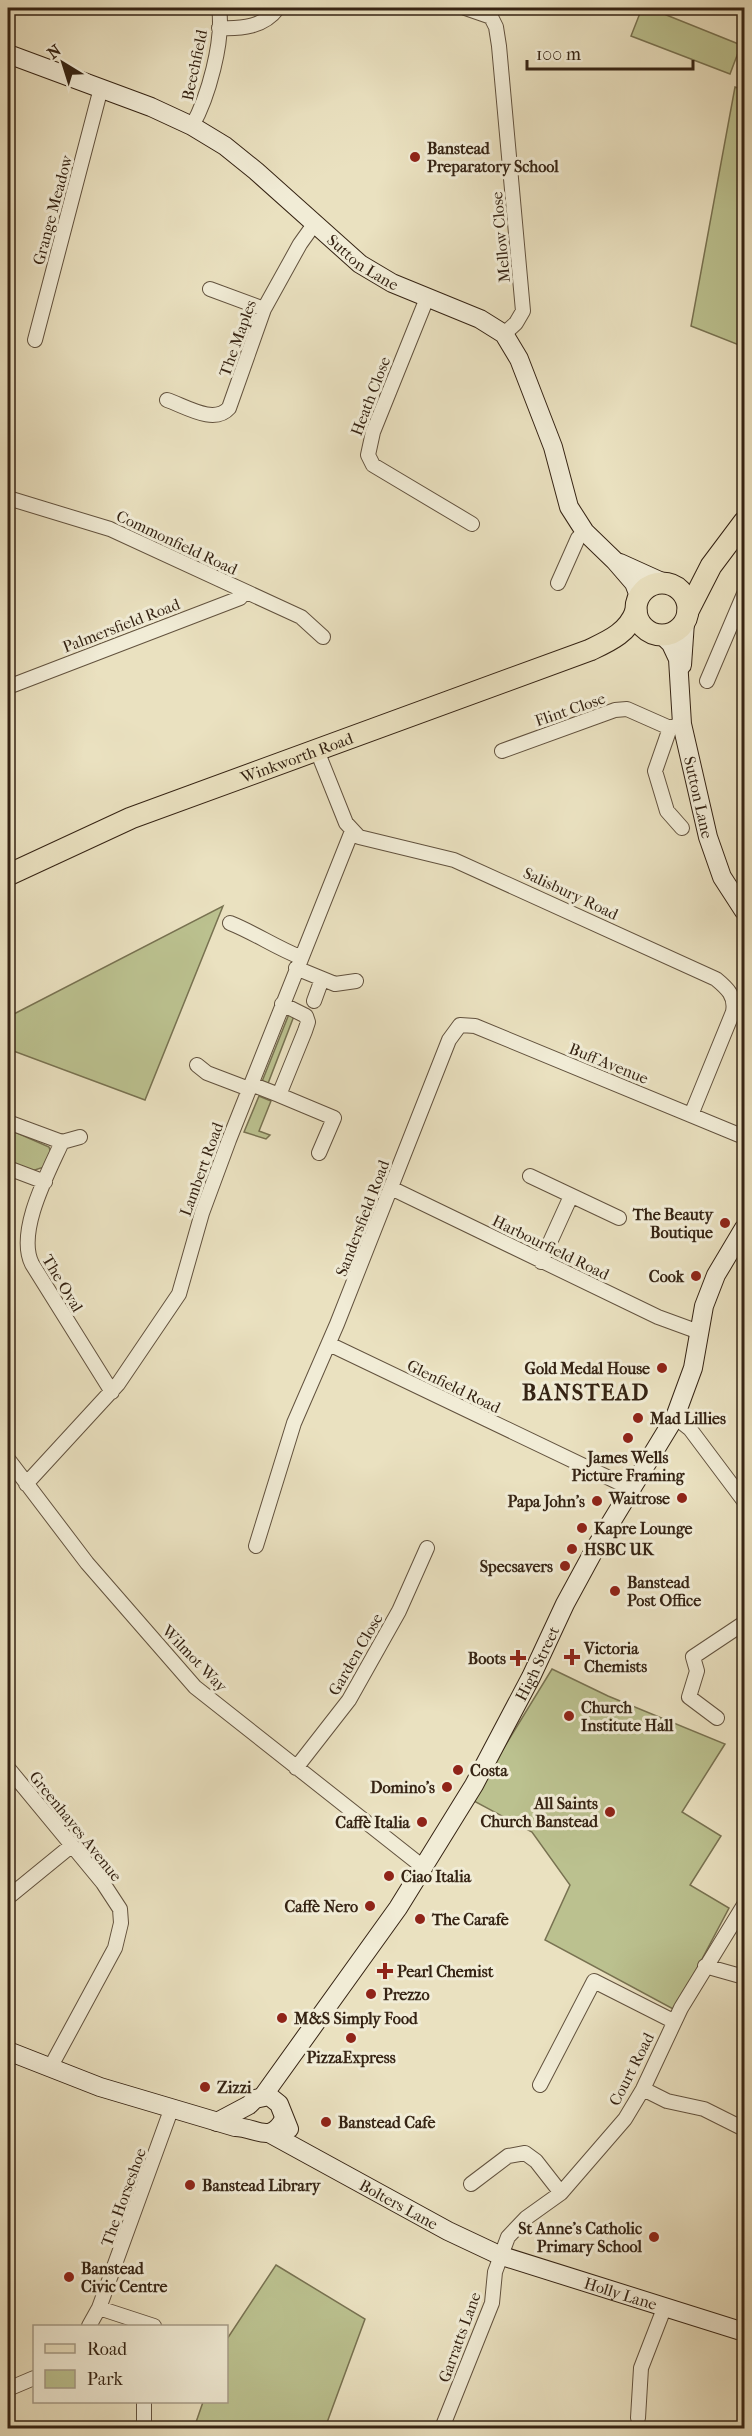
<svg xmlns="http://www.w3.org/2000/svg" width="752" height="2436" viewBox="0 0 752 2436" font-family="'IM FELL French Canon',serif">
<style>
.green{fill:#bbc18f;stroke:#787251;stroke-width:1.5}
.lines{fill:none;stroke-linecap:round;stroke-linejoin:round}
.street-casing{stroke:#62523e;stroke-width:16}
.secondary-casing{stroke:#352313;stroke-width:20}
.primary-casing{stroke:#352313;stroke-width:23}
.street{stroke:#f1ecd6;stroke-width:14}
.secondary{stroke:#f1ecd6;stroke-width:18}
.primary{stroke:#eae1c0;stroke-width:21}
.poi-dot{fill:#8f2418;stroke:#f1ecd6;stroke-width:2}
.labels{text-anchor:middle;stroke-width:6;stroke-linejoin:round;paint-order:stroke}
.street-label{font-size:16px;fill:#352313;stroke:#f1ecd6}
.poi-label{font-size:16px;font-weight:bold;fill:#352313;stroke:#f1ecd6;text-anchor:start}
.district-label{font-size:22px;font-weight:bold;letter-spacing:1.5px;fill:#352313;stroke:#f1ecd6}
</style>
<rect width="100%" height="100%" fill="#eae1c0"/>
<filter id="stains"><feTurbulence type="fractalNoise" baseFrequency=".00333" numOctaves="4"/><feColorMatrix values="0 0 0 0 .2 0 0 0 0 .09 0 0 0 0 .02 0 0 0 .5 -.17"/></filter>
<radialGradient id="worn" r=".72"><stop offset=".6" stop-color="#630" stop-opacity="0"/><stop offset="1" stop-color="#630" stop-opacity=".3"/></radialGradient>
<!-- green -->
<path class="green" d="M642,8H649L741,45L730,74L631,36Z
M735,87L744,90V347L691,326Z
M223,906L145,1100L8,1049V1017Z
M289,1014L294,1016L267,1086L261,1084Z
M259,1096L271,1101L259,1131L270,1135L266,1139L244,1132Z
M8,1129L49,1147L51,1153L44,1167L32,1171L8,1162Z
M552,1669L608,1696L725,1744L682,1812L721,1836L690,1885L729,1908L675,2010L545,1940L570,1885L532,1832L472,1800Z
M276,2265L365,2319L325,2428H194L203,2402H226L227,2339Z"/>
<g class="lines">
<defs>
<path id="street" d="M465,8L491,17L496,27L499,46L523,311L516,323L504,334
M219,28C242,29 264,27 278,8
M192,126C208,98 224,41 219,8
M210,289L264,309
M427,298L373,432L368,455L373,465L472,524
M35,340L101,88
M167,400C185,406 214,425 229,408L264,309L300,244L315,223
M8,498L110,529L301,617L323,637
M558,583L578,538L585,532
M707,681L744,594
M8,687L240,598L245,592
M670,728L655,771L667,811L682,828
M316,748L346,823L359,837L454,860L716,979C727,988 736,996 733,1012L691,1115
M502,751L615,710L627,709L670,728L682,724
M230,923C255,933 275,947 300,957
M296,968L335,984L356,981
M314,1001L322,979
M197,1065L207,1073L249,1089
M251,1084L279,1095L305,1031L308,1022L306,1016L282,1004
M279,1095L334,1118L319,1153
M8,1122L62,1142L80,1137
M62,1142C48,1173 16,1232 32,1264L112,1392
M8,1168L45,1182
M530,1176L619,1218
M391,1188L658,1317L699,1332
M541,1262L571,1196
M329,1344L630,1488
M675,1417L690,1429L744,1501
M8,1459L87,1563L195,1687L423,1867
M26,1484L118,1384L179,1294L202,1213L229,1140L352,831
M256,1546L294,1423L337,1324L449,1040L460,1025L475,1026L744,1137
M717,1718L689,1697L697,1671L693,1657L744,1623
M8,1768L103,1883L120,1909L121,1923L115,1948L50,2068
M296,1768L349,1700L399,1611L427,1548
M11,1895L71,1846
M705,1966L744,1977
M540,2085L594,1981L673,2021
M643,2089L667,2101L704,2109L744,2129
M471,2184L508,2156L525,2153L536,2161L561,2193
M99,2308L154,2326
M89,2326L99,2308L171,2110
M8,2389L34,2378
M144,2402V2427
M638,2418L641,2368L665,2306
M442,2428L492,2303L495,2272L508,2237L526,2218L561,2193L625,2119L643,2089L681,2008L744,1905"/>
<g id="secondary">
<path id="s1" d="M8,54L151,107L192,126L225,146L256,171L360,264L392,283L480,319L504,334L519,359L553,447L569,507L585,532L615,561L634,583L639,596"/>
<path d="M620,563L662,582"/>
<path id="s2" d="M661,634L671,644L678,659L682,724L708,837L722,877L744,911"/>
<path d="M682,665L685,622"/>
<path d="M8,2051L100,2087L235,2127C256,2127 270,2145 284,2119"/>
<path id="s3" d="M263,2096L398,1908L474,1785L531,1677L565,1604L596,1547L675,1417L693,1368L704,1306L716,1275L744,1228"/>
<path d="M217,2122L249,2105L255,2099L269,2096L279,2104L289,2129"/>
<path id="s4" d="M269,2133L448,2231L499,2255L744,2332"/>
</g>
<g id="primary">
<circle cx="662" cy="609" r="26"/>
<path d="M688,611L711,566L744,522"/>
<path id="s5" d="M8,875L131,818L590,650C609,641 628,633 636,611"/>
</g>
</defs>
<!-- street casing -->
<use href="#street" class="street-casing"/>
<!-- secondary casing -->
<use href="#secondary" class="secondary-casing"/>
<!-- primary casing -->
<use href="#primary" class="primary-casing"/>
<!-- street -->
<use href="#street" class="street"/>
<!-- secondary -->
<use href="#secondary" class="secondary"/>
<!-- primary -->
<use href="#primary" class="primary"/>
</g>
<!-- markers -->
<g class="poi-dot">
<circle cx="415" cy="157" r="6"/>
<circle cx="725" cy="1223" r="6"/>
<circle cx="696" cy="1276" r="6"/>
<circle cx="662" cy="1368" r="6"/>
<circle cx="638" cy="1418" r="6"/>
<circle cx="628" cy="1438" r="6"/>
<circle cx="682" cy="1498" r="6"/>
<circle cx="597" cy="1501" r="6"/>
<circle cx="582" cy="1528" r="6"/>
<circle cx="572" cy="1549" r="6"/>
<circle cx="565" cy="1566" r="6"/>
<circle cx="615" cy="1591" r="6"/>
<path d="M569 1648h6v6h6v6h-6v6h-6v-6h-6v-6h6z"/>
<path d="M515 1649h6v6h6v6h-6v6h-6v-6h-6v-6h6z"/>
<circle cx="569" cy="1716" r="6"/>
<circle cx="458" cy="1770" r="6"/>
<circle cx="447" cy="1787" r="6"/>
<circle cx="610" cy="1812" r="6"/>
<circle cx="422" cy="1822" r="6"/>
<circle cx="389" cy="1876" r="6"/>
<circle cx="370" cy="1906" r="6"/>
<circle cx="420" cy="1919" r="6"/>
<path d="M382 1962h6v6h6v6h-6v6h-6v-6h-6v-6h6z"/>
<circle cx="371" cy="1994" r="6"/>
<circle cx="282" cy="2018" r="6"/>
<circle cx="351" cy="2038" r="6"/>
<circle cx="205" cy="2087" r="6"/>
<circle cx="326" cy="2122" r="6"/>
<circle cx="190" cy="2185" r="6"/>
<circle cx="654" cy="2237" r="6"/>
<circle cx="69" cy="2277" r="6"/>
</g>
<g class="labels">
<!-- street labels -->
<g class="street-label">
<text transform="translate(194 65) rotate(-78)" y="6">Beechfield</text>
<text transform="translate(52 210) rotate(-75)" y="6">Grange Meadow</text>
<text transform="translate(500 237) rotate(-95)" y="6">Mellow Close</text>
<text dy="6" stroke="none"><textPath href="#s1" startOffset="417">Sutton Lane</textPath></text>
<text transform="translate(237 338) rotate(-70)" y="6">The Maples</text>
<text transform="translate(370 396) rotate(-69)" y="6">Heath Close</text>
<text transform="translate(177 542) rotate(25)" y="6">Commonfield Road</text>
<text transform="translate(121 625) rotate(-21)" y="6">Palmersfield Road</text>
<text transform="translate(570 709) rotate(-19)" y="6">Flint Close</text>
<text dy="6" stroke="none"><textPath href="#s5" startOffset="312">Winkworth Road</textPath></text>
<text dy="6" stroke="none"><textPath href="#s2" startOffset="171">Sutton Lane</textPath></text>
<text transform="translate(571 893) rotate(25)" y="6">Salisbury Road</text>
<text transform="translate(609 1063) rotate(22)" y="6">Buff Avenue</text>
<text transform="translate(201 1169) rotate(-70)" y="6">Lambert Road</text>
<text transform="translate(362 1218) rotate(-69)" y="6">Sandersfield Road</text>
<text transform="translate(551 1247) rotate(26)" y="6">Harbourfield Road</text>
<text transform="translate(63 1283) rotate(59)" y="6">The Oval</text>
<text transform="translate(454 1386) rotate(26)" y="6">Glenfield Road</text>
<text transform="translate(355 1654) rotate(-60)" y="6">Garden Close</text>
<text transform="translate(195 1658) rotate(46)" y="6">Wilmot Way</text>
<text dy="6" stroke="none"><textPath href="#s3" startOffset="513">High Street</textPath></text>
<text transform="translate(76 1826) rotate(51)" y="6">Greenhayes Avenue</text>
<text transform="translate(631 2069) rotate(-63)" y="6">Court Road</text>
<text transform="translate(123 2197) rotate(-70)" y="6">The Horseshoe</text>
<text dy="6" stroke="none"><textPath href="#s4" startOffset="148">Bolters Lane</textPath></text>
<text dy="6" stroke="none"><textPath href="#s4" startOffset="388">Holly Lane</textPath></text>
<text transform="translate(459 2337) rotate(-70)" y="6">Garratts Lane</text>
</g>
<!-- poi labels -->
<g class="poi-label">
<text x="427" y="154">Banstead<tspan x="427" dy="18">Preparatory School</tspan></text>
<text x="713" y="1220" text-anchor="end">The Beauty<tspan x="713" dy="18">Boutique</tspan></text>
<text x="684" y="1282" text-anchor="end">Cook</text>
<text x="650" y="1374" text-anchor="end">Gold Medal House</text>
<text x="650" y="1424">Mad Lillies</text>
<text x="628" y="1463" text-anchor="middle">James Wells<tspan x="628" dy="18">Picture Framing</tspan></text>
<text x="670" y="1504" text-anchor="end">Waitrose</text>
<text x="585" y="1507" text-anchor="end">Papa John's</text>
<text x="594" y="1534">Kapre Lounge</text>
<text x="584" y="1555">HSBC UK</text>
<text x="553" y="1572" text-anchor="end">Specsavers</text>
<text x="627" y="1588">Banstead<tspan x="627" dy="18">Post Office</tspan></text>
<text x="584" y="1654">Victoria<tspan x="584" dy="18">Chemists</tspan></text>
<text x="506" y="1664" text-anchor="end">Boots</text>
<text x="581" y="1713">Church<tspan x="581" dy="18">Institute Hall</tspan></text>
<text x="470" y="1776">Costa</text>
<text x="435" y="1793" text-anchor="end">Domino's</text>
<text x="598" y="1809" text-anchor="end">All Saints<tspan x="598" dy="18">Church Banstead</tspan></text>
<text x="410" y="1828" text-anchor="end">Caffè Italia</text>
<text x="401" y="1882">Ciao Italia</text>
<text x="358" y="1912" text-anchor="end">Caffè Nero</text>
<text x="432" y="1925">The Carafe</text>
<text x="397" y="1977">Pearl Chemist</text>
<text x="383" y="2000">Prezzo</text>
<text x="294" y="2024">M&amp;S Simply Food</text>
<text x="351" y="2063" text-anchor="middle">PizzaExpress</text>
<text x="217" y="2093">Zizzi</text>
<text x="338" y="2128">Banstead Cafe</text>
<text x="202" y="2191">Banstead Library</text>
<text x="642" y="2234" text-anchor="end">St Anne's Catholic<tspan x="642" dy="18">Primary School</tspan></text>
<text x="81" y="2274">Banstead<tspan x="81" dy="18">Civic Centre</tspan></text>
</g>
<!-- district labels -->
<g class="district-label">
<text x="586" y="1400">BANSTEAD</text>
</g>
</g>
<!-- margin -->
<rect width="752" height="2436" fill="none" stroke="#eae1c0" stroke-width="30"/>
<rect x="9" y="9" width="734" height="2418" fill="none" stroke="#352313" stroke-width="3"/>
<rect x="15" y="15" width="722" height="2406" fill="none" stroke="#352313" stroke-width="1.5"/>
<!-- legend -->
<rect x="33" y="2325" width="195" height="78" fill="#f1ecd6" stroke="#a69c88" stroke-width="1.5"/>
<rect x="45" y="2344" width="30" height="9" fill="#eae1c0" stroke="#a69c88" stroke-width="1.5"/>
<text x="87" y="2355" font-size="18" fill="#352313">Road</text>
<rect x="45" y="2370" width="30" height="18" fill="#bbc18f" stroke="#a69c88" stroke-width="1.5"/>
<text x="87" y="2385" font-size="18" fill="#352313">Park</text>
<!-- north arrow -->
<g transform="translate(63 63) rotate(322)" stroke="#f1ecd6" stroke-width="4.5" paint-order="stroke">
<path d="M0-4.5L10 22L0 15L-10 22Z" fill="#352313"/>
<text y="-9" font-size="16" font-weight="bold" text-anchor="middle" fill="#352313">N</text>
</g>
<!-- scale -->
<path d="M527 60v9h166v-9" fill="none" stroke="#352313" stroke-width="3"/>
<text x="536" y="60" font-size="18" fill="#352313" stroke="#f1ecd6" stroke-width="4.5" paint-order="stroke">100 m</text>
<rect width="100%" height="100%" filter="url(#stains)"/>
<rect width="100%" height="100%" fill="url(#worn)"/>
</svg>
